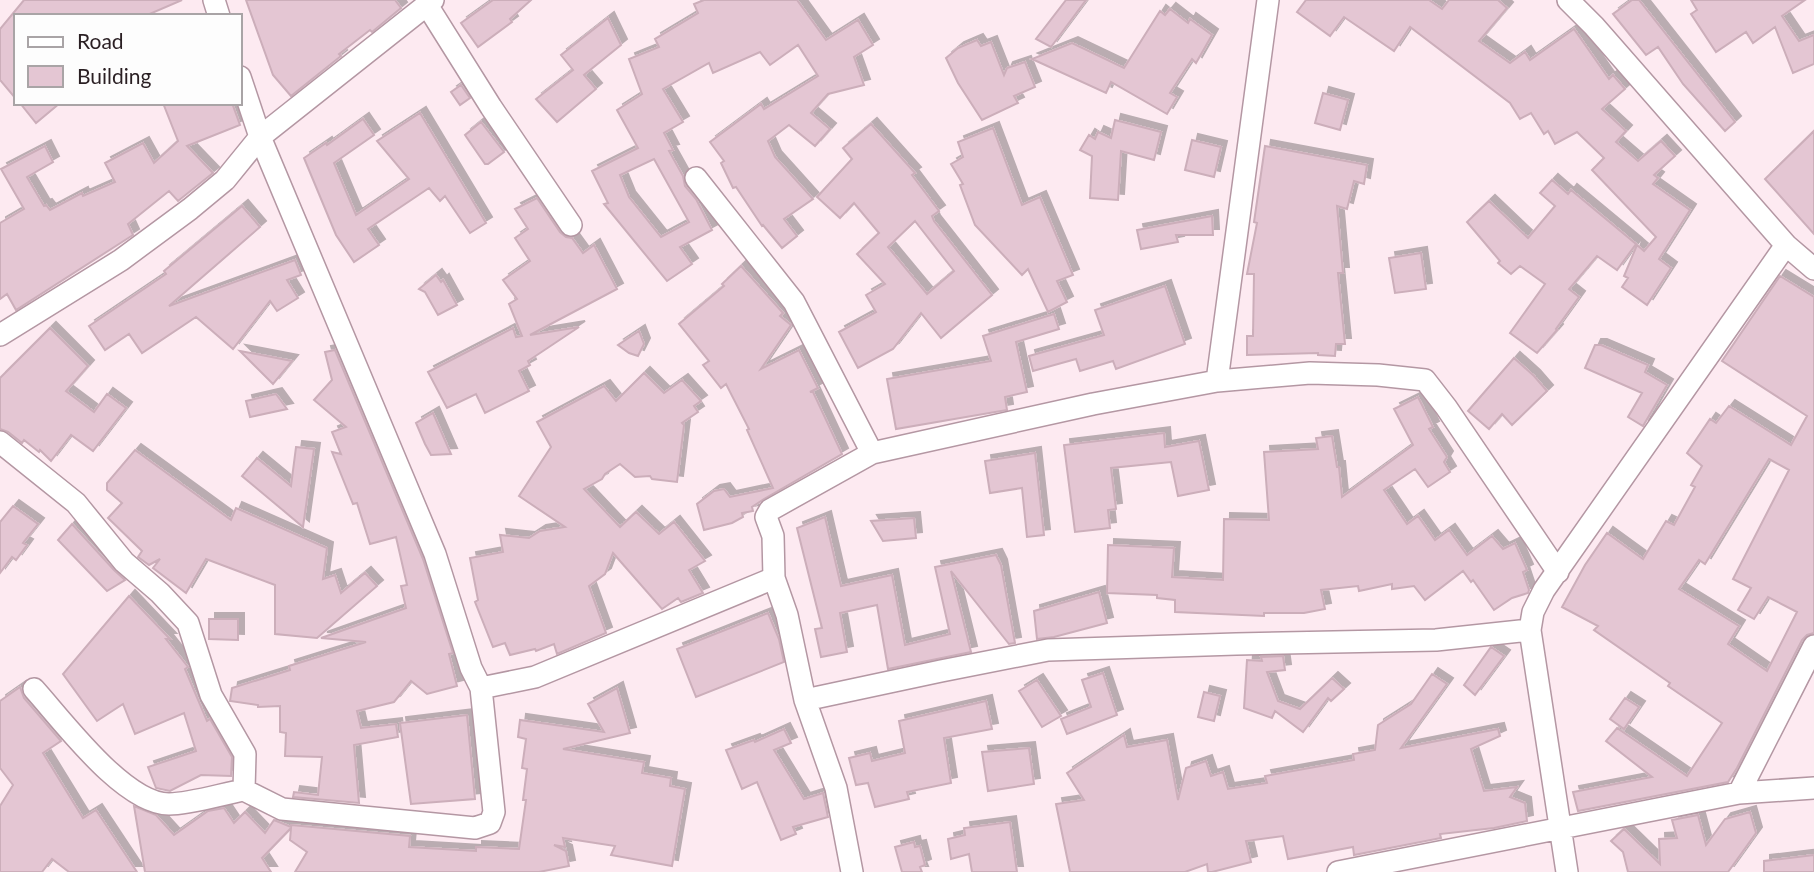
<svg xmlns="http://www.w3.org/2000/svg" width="1814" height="872" viewBox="0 0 1814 872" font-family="Lato,sans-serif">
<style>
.building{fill:#e4c6d3;stroke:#ccaeba;stroke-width:2;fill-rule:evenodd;filter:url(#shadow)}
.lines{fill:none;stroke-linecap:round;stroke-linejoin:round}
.minor-casing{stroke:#b497a3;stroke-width:24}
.minor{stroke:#fff;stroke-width:21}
</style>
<defs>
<filter id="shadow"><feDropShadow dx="6" dy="-6" stdDeviation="0" flood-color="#0004"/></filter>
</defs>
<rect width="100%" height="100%" fill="#fdeaf1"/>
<!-- building -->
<path class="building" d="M24,0H182L145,16H16V99L0,80V29Z
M246,0H395L401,8L372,32L370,30L339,54L341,56L291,96L273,75Z
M493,0H531L510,19L512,22L478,47L461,23Z
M704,0H797L826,40L858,20L873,45L854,57L864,85L828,94L811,113L830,129L815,146L789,125L768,141L775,157L813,199L784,219L797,236L782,248L763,225L762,226L736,187L733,188L721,163L724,161L710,142L761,104L764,109L818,76L798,45L770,65L760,52L713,73L709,63L663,89L683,122L664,133L673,150L669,151L683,176L685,186L696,199L712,230L680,247L692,264L667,281L604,204L608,203L592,171L638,148L617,110L642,94L629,59L659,47L655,39L698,13L694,4ZM654,159L689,222L661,237L629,197L620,175Z
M1066,0H1086L1051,47L1036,39Z
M1306,0H1429L1442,9L1449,0H1498L1507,8L1479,41L1510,63L1525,52L1530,60L1574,29L1609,79L1613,75L1625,89L1602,109L1626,131L1616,142L1638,161L1661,141L1675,156L1654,175L1658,178L1653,184L1690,210L1659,259L1671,268L1647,305L1622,287L1628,278L1624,276L1637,245L1644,251L1656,237L1592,170L1604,158L1577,132L1555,144L1548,131L1544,134L1531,113L1520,119L1510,103L1410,27L1394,51L1344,17L1330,36L1297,12Z
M1632,0H1639L1735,122L1725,131L1683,84L1658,47L1646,55L1613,14Z
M1691,0H1805L1782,16L1799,41L1814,35V64L1793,73L1775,27L1753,43L1746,32L1716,52L1691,14L1697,10Z
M1170,9L1188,23L1190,19L1212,35L1196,63L1192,59L1170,93L1177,97L1167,114L1111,82L1106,93L1032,59L1072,43L1124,68L1160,11L1165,15Z
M608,18L621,45L584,75L596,89L557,122L536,99L573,70L561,55Z
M977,40L981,46L991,42L1004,75L1007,68L1025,62L1035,87L1014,96L1018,103L982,120L958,83L946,58L958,48Z
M461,85L470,98L460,105L451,92Z
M1323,93L1348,100L1340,130L1315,123Z
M20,103H60L36,123Z
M163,103H232L240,125L187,146L213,173L178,201L169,191L128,224L133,235L16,310L7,294L0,299V223L24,209L1,169L45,146L53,162L27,177L44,206L46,205L50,210L82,193L83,196L115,182L105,163L143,143L154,163L178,141Z
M420,113L486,223L470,233L445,196L440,201L429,188L368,229L379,245L354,262L336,235L304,158L326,143L327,145L363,119L374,135L334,163L356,215L409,179L377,141Z
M1115,120L1161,132L1154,160L1121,151L1118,200L1090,198L1092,156L1080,150L1089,135L1095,139L1098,132L1111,138Z
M481,122L504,152L488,164H485L465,135Z
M871,124L915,173L912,175L939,211L932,216L934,221L992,295L941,338L921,313L893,349L858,368L839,332L876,312L866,295L885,284L857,254L879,233L854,203L840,218L817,197L852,159L843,148ZM915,221L954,271L927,294L888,247Z
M993,128L1022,205L1040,197L1073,275L1057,281L1067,302L1048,312L1028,269L1022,275L975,225L960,185L963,184L951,164L963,157L958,142Z
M1814,131V234L1765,179Z
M1192,140L1221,147L1214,177L1185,170Z
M1265,146L1367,165L1364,184L1354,181L1347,209L1337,206L1343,273H1338L1345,344H1336L1335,356L1318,355V353L1247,355V336H1253L1254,274H1247L1257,223L1254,222Z
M1552,180L1568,194L1571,190L1636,244L1617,270L1597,256L1569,289L1579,297L1556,329L1557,330L1537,353L1510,333L1545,284L1520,266L1511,274L1498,263L1500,261L1467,222L1489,201L1528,238L1555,206L1540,193Z
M537,198L560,232L566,237L572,238L583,253L594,245L617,289L530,335L579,327L528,361L530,365L519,371L529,391L485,413L476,394L447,408L428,372L513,328L516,337L522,336L509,304L517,299L503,280L530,261L515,238L528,229L515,209Z
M242,206L260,227L169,306L295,260L301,275L287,280L298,298L277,311L270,301L233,349L196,317L142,353L129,334L105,350L89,326L166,274L164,271Z
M1212,216L1213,235H1176L1178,242L1141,249L1137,230Z
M1421,253L1426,289L1395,293L1389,258Z
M741,266L783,313L780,316L791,325L761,369L799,350L818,388L810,392H813L842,454L764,499L752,507L753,511L742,513L743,517L732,523L704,530L697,504L714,491L724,489L730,497L773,488L747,430L749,429L726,384L721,388L703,365L709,361L679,324L724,286L722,284Z
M436,275L441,282L443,280L457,305L438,315L425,292L419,289Z
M1780,276L1814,297V633L1807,635L1802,640L1737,768L1728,782L1578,811L1573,792L1652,777L1606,741L1617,728L1687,776L1722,723L1668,686L1670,683L1594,630L1598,626L1562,607L1585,565L1607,533L1643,559L1666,521L1674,525L1695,487L1691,485L1702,466L1687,453L1710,419L1716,423L1729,406L1791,445L1807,416L1722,361ZM1769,459L1789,470L1733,579L1751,588L1738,610L1754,619L1768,597L1797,612L1767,671L1728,644L1739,626L1679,589L1699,560L1705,564Z
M1165,286L1185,344L1116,369L1113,361L1080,371L1076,359L1033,371L1029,356L1104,335L1095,310Z
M1054,314L1059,329L1016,342L1027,392L1005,397L1007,410L896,429L887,379L991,361L983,336Z
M50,328L88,366L66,391L94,412L107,394L126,408L93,451L71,435L51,461L40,450L39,452L24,440L22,443L8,432L0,429V378Z
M639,331L644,344L638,356L629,353L618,345Z
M1595,345H1601L1648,365L1645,372L1667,385L1643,426L1628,417L1642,393L1585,368Z
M335,350L423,559L453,653L449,654L457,686L427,694L411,681L394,702L357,711L361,728L396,724L398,737L354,745L359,803L293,797L294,792L318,795L322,757L285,756L286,733L280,732V706L258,707V705L230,701L232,688L290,670L289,666L366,642L321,638L406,608L401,586L407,585L396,537L370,544L357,503L353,504L332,452L341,454L332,432L346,427L314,400L332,380L325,352Z
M240,351L292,361L273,384Z
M1514,358L1534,376L1547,391L1512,425L1502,414L1489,429L1468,411Z
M644,373L664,393L682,380L701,401L694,406L698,412L682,423L684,425L677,482L652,479L650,476L635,477L620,464L605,474L602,479L584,489L620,527L636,512L659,534L674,522L705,561L689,570L703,593L681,602L678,598L662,609L613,553L605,574L589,586L606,633L557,654L554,644L536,651L535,649L510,655L505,643L493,647L475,602L478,600L470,558L503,552L500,535L529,538L540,531L565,527L519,496L551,447L537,422L604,386L616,401Z
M276,394L287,409L250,417L246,401Z
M1418,397L1433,427L1429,429L1447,457L1444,462L1450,472L1428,487L1415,469L1384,490L1407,524L1418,516L1435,540L1449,530L1467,555L1492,536L1503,549L1515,543L1527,570L1523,572L1529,590L1528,593L1512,598L1494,610L1473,580L1471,582L1463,571L1425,600L1414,586L1392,589V584L1359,591L1358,586L1321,590L1325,609L1304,613H1264V616L1175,612V600L1157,598V595L1107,593L1108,545L1174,548L1172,577L1223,580L1224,519L1269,520L1264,452L1318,449L1316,438L1332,436L1337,467H1339L1342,497L1413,445L1394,409Z
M433,413L451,454L431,455L425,444L416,423Z
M1164,433L1165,447L1199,441L1209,490L1178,496L1171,462L1111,468L1116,509L1108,510L1110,528L1075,532L1064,445Z
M296,447L314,449L303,527L242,476L257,458L291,486Z
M135,450L231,520L236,508L327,548L323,579L335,575L341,593L365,573L377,586L317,638L275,634V585L206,559L186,593L153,568L160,559L149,565L138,557L142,551L108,518L122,503L107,490V483Z
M1035,453L1044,535L1027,537L1022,488L990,493L985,461Z
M13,506L38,524L23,543L27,545L16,560L12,557L0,573V522Z
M825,517L841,586L892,575L905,645L950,634L935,567L996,555L1001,565L1015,643L1009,644L951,571L971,652L888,669L877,605L840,613L847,652L821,657L815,629L822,628L797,528Z
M914,518L916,538L883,541L871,521Z
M72,524L114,570L125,580L107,591L58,540Z
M1099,592L1107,623L1054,637L1037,639L1034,611Z
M129,596L170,639H166L188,667L185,669L207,721L210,719L232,757L231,776L201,775L170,791L156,788L148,767L196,751L184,713L135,734L123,704L97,721L63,674Z
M768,613L779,639L784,662L696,697L677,649Z
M209,619H238V640L209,639Z
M1491,647L1504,656L1475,695L1464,685Z
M1283,656L1285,670L1267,672L1278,701L1300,709L1332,678L1344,689L1331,701L1328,698L1303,732L1275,711L1272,718L1244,708L1247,660L1262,661L1261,657Z
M1103,673L1117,715L1067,734L1061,719L1091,707L1082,680Z
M1432,674L1447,684L1401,748L1498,729L1500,736L1471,749L1484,791L1517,787L1510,797L1525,803L1527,821L1494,828L1440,834L1441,838L1354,855L1353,847L1288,859L1283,836L1246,841L1251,862L1212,872H1208L1207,864L1185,872H1070L1056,804L1084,800L1067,773L1124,735L1127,747L1167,740L1178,800L1186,768L1206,761L1211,776L1223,772L1228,789L1267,783L1265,776L1354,760L1353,754L1375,750L1378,725L1411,704Z
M1037,680L1061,716L1042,727L1019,691Z
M20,687L24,698L61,741L43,753L83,818L96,810L137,872H69L52,859L42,872H0V806L13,785L0,768V701Z
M617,688L630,733L563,749L644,762L642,773L671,778L670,786L685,789L672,866L611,855L615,846L563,838L565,847L554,845L566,851L569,866L539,872H295L307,852L290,840L291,828L262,858L271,872H145L134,806L156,815L174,835L208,811L224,808L234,823L245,812L265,833L274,820L291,827V825L410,836L409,847L476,851V847L519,849L526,800H523L527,769L522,768L526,739L518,737L520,720L604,732L588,704Z
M1204,692L1220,696L1214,721L1198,717Z
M1625,698L1639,707L1624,729L1610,719Z
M986,701L992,729L944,738L951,783L907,792L909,799L875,807L868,783L856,785L849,758L870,753L872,761L905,753L899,721Z
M467,715L475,799L411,804L400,723Z
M784,729L791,743L774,750L804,799L823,793L828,817L793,827L796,834L781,840L757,782L742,789L726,750L754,740L755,742Z
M1029,748L1034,784L988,791L982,752Z
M1750,812L1756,833L1728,872H1628L1623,852L1611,841L1624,829L1660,864L1659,839L1677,838L1672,820L1698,815L1706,845L1725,819Z
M1010,822L1017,872H972L969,854L951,859L948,839L965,835L964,828Z
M914,842L915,847L920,846L925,865L920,867L922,872H902L895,847Z
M1814,855V872H1764V861Z"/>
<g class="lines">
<defs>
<path id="minor" d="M214,0L219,16
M1568,0L1594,26L1786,245L1814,269
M427,5L491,107L571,225
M240,77L260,137L435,554L471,668L481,688L535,677L774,578L787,615L805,700L836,788L852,872
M696,178L794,302L872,453
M0,335L121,260L190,209L225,180L260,137L433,0
M1217,381L1268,0
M0,442L76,503L124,562L160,593L188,623L211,695L245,754L244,790L282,809L475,828L490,823L494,812L481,688
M774,578L773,536L766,517L770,510L872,453L1093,404L1217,381L1310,373L1378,375L1425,380L1446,407L1558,572
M34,689C63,721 124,804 169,804C190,804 222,794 244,790
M805,700L941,671L1048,650L1236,644L1436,640L1530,630
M1739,793L1814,646
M1338,872L1739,793L1814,788
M1567,872L1530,630L1533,612L1544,590L1786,245"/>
</defs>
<!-- minor casing -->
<use href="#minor" class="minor-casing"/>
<!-- minor -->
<use href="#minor" class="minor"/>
</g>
<!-- legend -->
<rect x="14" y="14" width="228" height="91" fill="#fdfdfd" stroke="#a9a4a6" stroke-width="2"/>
<rect x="28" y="37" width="35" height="10" fill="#ffffff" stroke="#a9a4a6" stroke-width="2"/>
<text x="77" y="49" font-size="21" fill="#2a1f23">Road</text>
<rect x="28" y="66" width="35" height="21" fill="#e4c6d3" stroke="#a9a4a6" stroke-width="2"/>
<text x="77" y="84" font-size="21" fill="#2a1f23">Building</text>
</svg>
